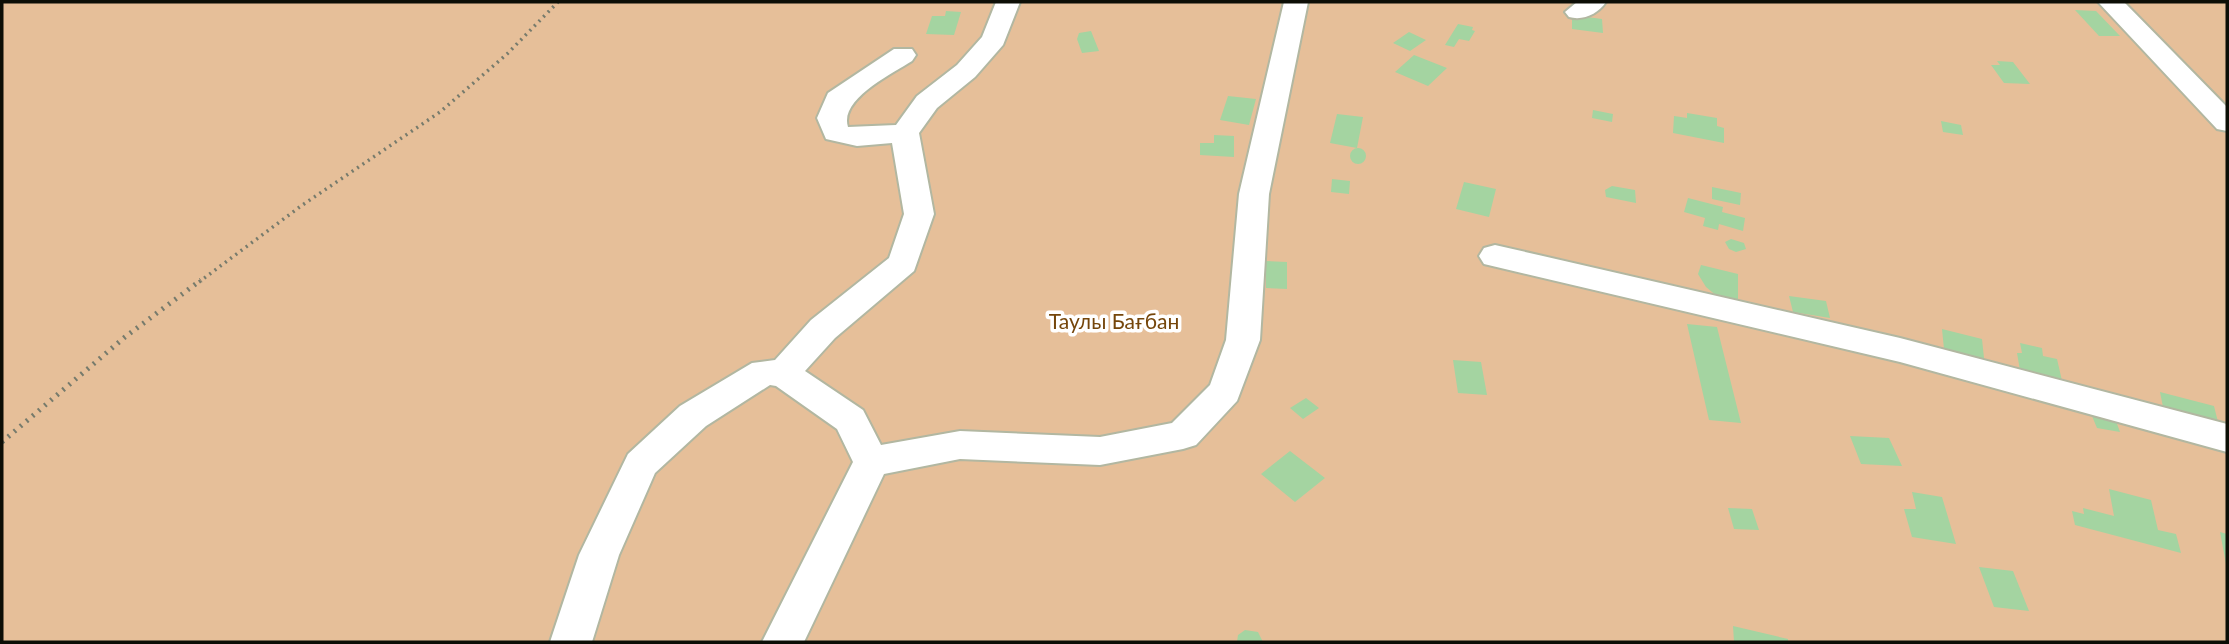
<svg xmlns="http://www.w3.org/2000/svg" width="2229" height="644" viewBox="0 0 2229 644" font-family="Lato,sans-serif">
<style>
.green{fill:#e6bf99}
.building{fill:#a4d4a1}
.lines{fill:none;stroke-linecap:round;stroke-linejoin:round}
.street-casing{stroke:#b2b7a1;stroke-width:4}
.path-far1{stroke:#777b6c;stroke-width:3.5;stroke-dasharray:2 4.5;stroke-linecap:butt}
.path{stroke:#777b6c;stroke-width:5;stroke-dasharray:2 6;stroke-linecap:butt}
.street{fill:#fff;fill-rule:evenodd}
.labels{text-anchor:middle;stroke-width:7;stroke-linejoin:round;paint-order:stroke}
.park-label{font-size:21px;fill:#75460b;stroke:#fff}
</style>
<rect width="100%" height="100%" fill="#f1f7e0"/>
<!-- green -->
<path class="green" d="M2,2H2227V642H2Z"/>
<!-- building -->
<path class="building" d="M2075,10L2096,11L2120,36H2099Z
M946,11L961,12L954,35L926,34L932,16H945Z
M1572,15L1602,19L1603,33L1572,29Z
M1458,24L1473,27L1472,30L1475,31L1469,41L1459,39L1454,47L1445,45Z
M1091,31L1099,51L1082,53L1077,39L1079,33Z
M1409,32L1426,40L1410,51L1393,43Z
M1414,55L1447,68L1428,86L1395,72Z
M1997,61L2013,62L2030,84L2004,83L1991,65H2000Z
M1228,96L1256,99L1249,125L1220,120Z
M1593,110L1613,114L1612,122L1592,118Z
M1687,113L1717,118V126L1724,128V143L1673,133L1674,116L1687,118Z
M1337,114L1363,117L1357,148L1330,143Z
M1941,121L1961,125L1963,135L1943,132Z
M1214,135L1234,136V157L1200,155V143H1214Z
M1350 156a8 8 0 1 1 16 0a8 8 0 1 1-16 0Z
M1332,179L1350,181L1349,194L1331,192Z
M1464,182L1496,189L1489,217L1456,209Z
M1612,186L1635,190L1636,203L1606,197L1605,190Z
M1712,187L1741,193L1740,205L1712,199Z
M1688,198L1723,207L1722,212L1745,218L1743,231L1719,224L1718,230L1703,226L1705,218L1684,212Z
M1731,239L1744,243L1746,249L1736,252L1729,249L1725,242Z
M1266,261L1287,262V289L1266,288Z
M1701,265L1738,274V301L1718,297L1706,287L1698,274Z
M1789,296L1826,301L1830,318L1793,312Z
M1687,324L1717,327L1741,423L1709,420Z
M1942,329L1982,339L1984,358H1980V365L1952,357L1951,351L1944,349Z
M2020,343L2042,348L2043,356L2057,359L2063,385L2021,376L2017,353H2022Z
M1453,360L1481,362L1487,395L1458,393Z
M2160,392L2214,406L2219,426L2164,412Z
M1306,398L1319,408L1303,419L1290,408Z
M2092,416L2116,421L2120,432L2097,428Z
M1850,436L1889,438L1902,466L1861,464Z
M1290,451L1325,478L1295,502L1261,474Z
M2109,489L2151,500L2158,530L2176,534L2181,553L2075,525L2072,511L2084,514L2083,508L2114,516Z
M1912,492L1942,497L1956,544L1912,537L1904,509H1916Z
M1728,508L1752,509L1759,530L1734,529Z
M2220,532L2227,534V564H2226Z
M1979,567L2013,571L2029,611L1994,607Z
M1733,626L1788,639V642H1734Z
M1245,630L1258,632L1263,642H1237L1238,635Z"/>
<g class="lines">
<defs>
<path id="street" d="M996,2H1020L1003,45L975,77L937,108L919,133L934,214L914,271L835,338L805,371L863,410L881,445L960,431L1100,437L1172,423L1210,385L1226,340L1239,194L1284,2H1308L1269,194L1260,340L1237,401L1196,445L1183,449L1100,465L960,459L884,474L804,642H762L853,462L837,429L776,386L770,385L706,426L655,473L619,555L592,642H550L579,555L628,454L680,406L752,363L775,360L811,320L889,258L904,214L892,143L857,146L826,139L817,118L828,93L894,49H912L916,55L912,61C892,74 839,99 848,127L896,125L917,96L957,65L982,37Z
M1577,2H1606C1598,14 1583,21 1569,17L1565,12Z
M2098,2H2124L2227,107V131L2217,129Z
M1495,245L1900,338L2227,424V452L1900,362L1484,264L1479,256L1484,248Z"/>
</defs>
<!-- street casing -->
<use href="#street" class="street-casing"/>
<!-- path-far1 -->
<path class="path-far1" d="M199,282L301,206L440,112L507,54L558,2"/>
<!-- path -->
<path class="path" d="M2,442L125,337L201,280"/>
<!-- street -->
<use href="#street" class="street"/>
</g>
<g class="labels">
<!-- park labels -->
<g class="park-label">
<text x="1114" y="329">Таулы Бағбан</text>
</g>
</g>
<!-- border -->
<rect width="2229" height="644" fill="none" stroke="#0c0e06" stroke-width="7"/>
</svg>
